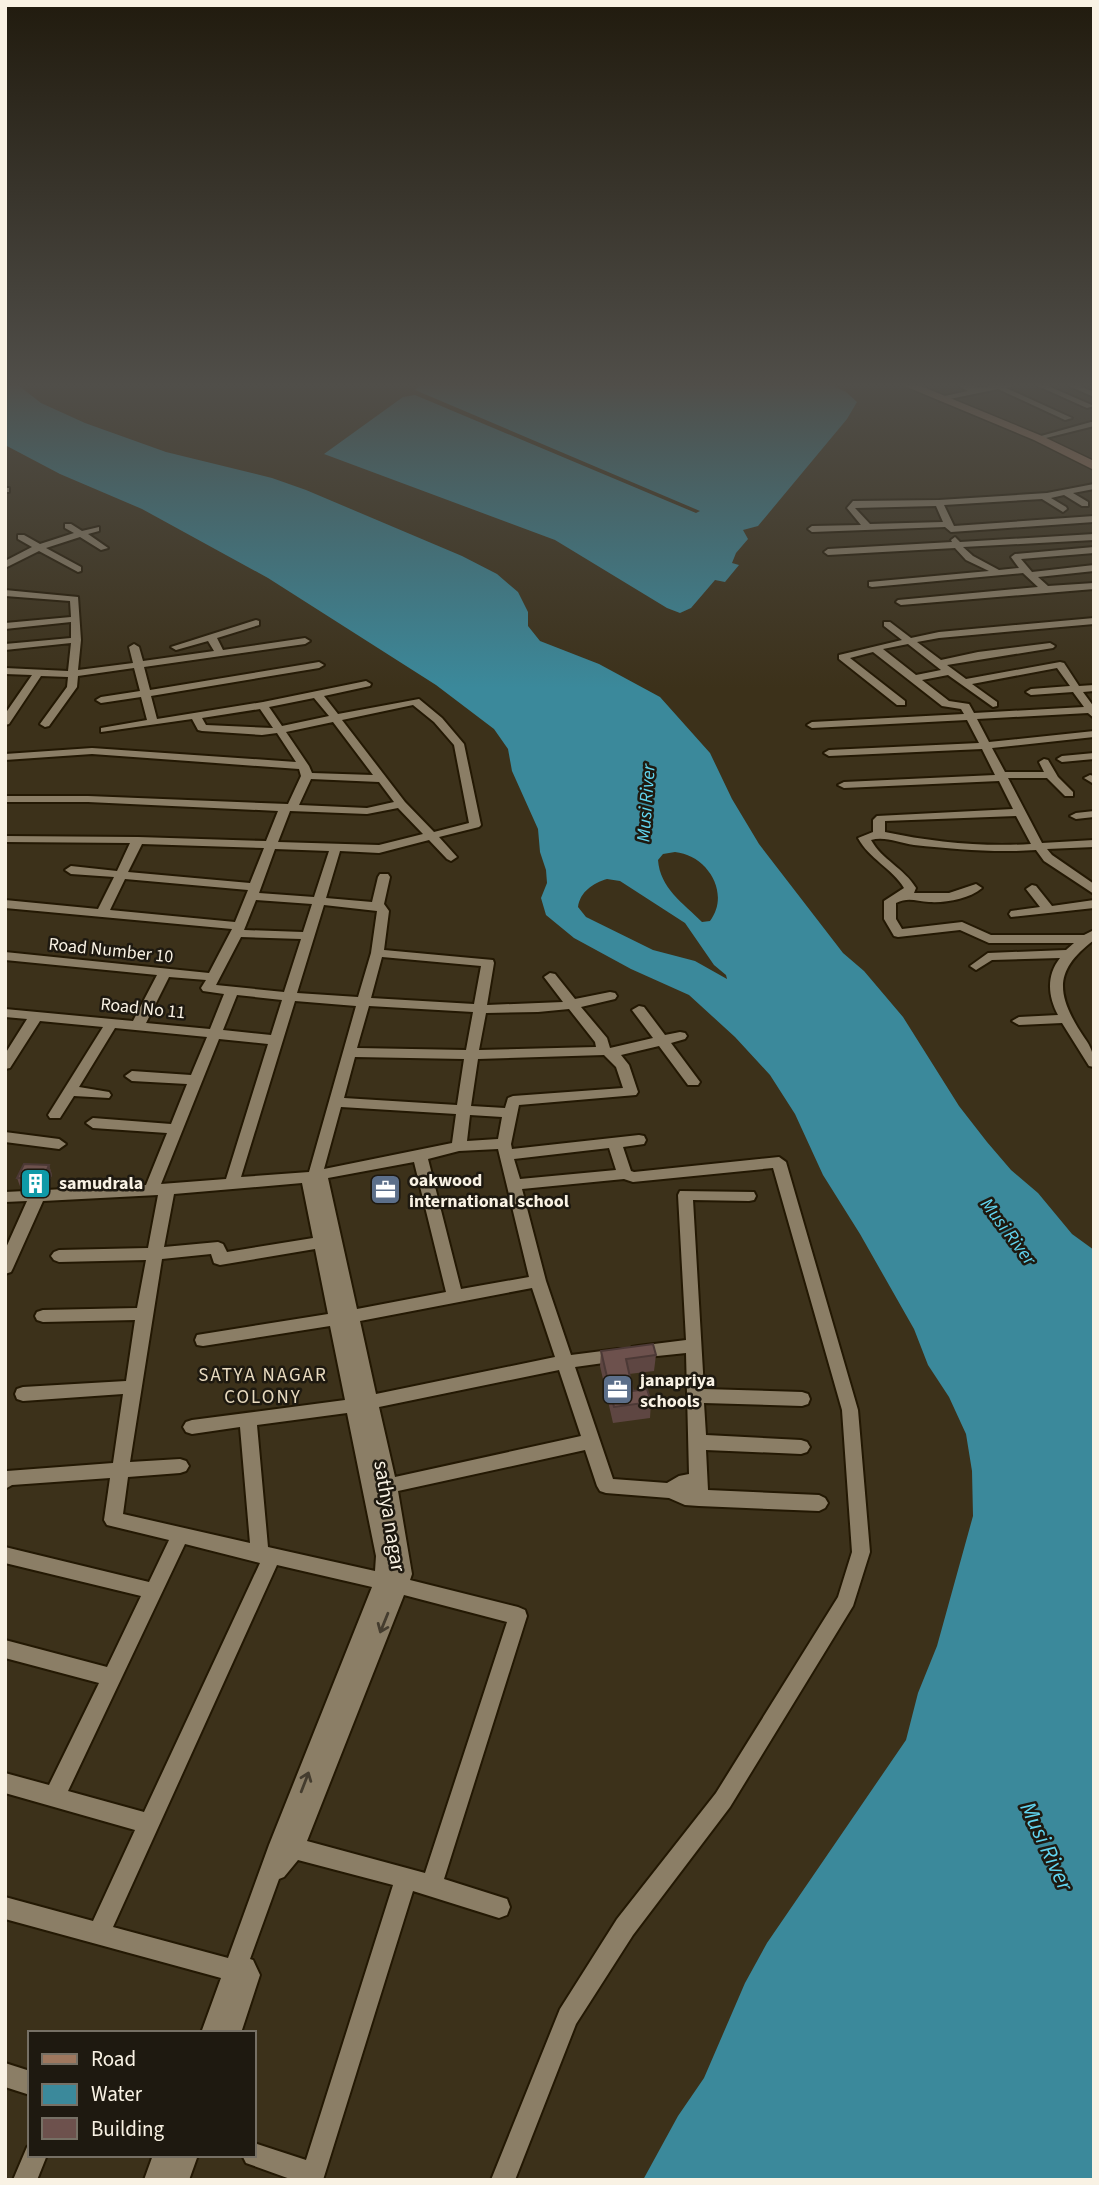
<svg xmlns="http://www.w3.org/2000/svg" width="1099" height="2185" viewBox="0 0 1099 2185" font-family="'Source Sans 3',sans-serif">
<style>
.water{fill:#3b899b;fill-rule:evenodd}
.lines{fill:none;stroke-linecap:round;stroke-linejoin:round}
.street-casing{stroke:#231803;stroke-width:4}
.secondary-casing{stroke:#231803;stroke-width:3}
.street{fill:#8b7e66;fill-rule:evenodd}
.secondary{fill:#9e775e;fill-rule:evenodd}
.wall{fill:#5e4642}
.shaded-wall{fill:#4c3936}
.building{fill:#6d514d;stroke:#4c3936;stroke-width:2}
.oneway{stroke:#443c2e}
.labels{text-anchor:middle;stroke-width:5;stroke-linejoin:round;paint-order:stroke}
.street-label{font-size:18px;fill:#f9f2e4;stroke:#1e1910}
.poi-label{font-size:18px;font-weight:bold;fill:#f9f2e4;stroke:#1e1910;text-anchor:start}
.water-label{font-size:19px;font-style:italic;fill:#62d5f0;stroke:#1e1910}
.neighbourhood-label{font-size:19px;letter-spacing:2px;fill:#e9dbc0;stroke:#1e1910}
.near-street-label{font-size:21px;fill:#f9f2e4;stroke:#1e1910}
.near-water-label{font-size:23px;font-style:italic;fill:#62d5f0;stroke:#1e1910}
</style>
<rect width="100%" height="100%" fill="#3c311a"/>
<!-- water -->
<path class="water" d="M5,382H14L41,403L85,423L166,452L272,478L306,490L462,556L497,574L518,592L528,612V626L540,641L599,664L660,697L710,753L732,799L759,844L843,953L864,971L903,1017L959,1106L987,1142L1011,1170L1038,1193L1072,1234L1094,1250V2180H643L678,2116L704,2078L745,1983L767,1943L906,1740L918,1693L937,1646L973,1516L972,1471L966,1434L949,1397L928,1365L914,1329L860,1234L823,1175L795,1114L770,1075L735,1037L689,995L631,969L574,938L546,915L541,898L547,883L546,870L540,852L538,829L512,771L508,749L494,729L436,685L268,578L142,509L60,474L5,445ZM675,852C707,855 731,893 710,921L702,922C683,903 660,888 658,860L663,854ZM607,879L620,881L685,923L714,965L726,975L727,979L695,961L653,950L586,917L578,907C580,892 593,883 607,879Z
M423,382H825L846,392L857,402L847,419L758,526L743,530L748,539L736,553L732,563L739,565L725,582L715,580L691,608L680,613L667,608L555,540L324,454L403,397L415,395L696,513L700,511L415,390Z"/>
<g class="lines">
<defs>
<path id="street" d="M951,382C967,382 973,390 991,386L984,382L999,385L1025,382L1006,388L1072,418L1065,420L998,389L940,401V397L968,391Z
M1029,382H1039L1094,406L1087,408Z
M1060,382H1070L1094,392V397Z
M1091,422H1094V426L1038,440L1034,438Z
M1094,484V489L1073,493L1088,502V506H1082L1064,495L1051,498L1066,507L1067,509L1063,512L1042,499L944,505L954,526L1094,516V522L951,532L945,527L812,532L808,529L812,526L861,525L847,508L853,501L939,500L1047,493ZM936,506L943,522L870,524L855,508Z
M5,488H9V492H5Z
M65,524H71L82,531L99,527V531L88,534L108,548L101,550L80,537L46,548L81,567V571L78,572L39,551L5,568V561L32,547L18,539V535H24L40,544L74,533L65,528Z
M1094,534V540L963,547L973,556L999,570L1019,568L1011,557L1015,554L1094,547V553L1021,559L1032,572L1094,565V571L1038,577L1048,586L1094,583V589L901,605L896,602L898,600L1038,587L1023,573L872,587L869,586V582L989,571L966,560L955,548L828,555L824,552L828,549L952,542L951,540L955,537L960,542Z
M5,590L78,597L81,640L78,670L133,663L129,647L134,644L139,647L143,661L214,651L208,641L176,650L171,647L256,620L259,621V625L217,638L223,650L305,638L310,641L305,644L144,667L150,690L319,662L324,665L319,668L151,696L157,719L263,702L366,681L371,684L370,686L324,696L338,714L419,699L442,718L464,744L481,825L479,827L439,837L457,857L451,861L447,859L429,840L379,853L340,851L326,898L372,902L378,877L380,874H388L390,877L384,904L389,911L384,950L493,960L494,963L487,1005L563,1002L544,977L550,973L555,974L575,999L610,992L615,993L617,996L615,999L581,1007L607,1038L610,1048L653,1038L632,1010L639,1006L644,1007L665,1035L680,1032L685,1033L687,1036L685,1039L671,1043L700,1082L698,1085H688L659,1046L621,1055L629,1065L638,1092L636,1095L519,1105L511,1144L512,1149L639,1135L644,1136L646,1140L644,1144L623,1147L631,1171L634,1172L779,1157L786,1162L858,1410L870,1552L853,1606L730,1807L633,1935L576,2024L515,2180H491L560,2009L617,1919L716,1793L838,1597L852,1552L842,1410L773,1168L633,1182L624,1179L522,1189L546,1281L571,1355L618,1349L624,1350L626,1355L624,1360L618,1361L575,1367L613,1479L667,1483L679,1476L689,1474L686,1353L638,1358L632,1357L630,1352L632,1347L638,1346L686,1340L678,1195L680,1191L754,1192L756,1196L754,1200L749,1201L693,1200L704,1389L802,1392L808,1394L810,1399L808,1404L802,1406L704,1403L706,1435L801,1440L807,1442L810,1447L807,1452L801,1454L706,1450L708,1490L819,1495L825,1498L828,1503L825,1508L819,1511L699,1506L685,1505L669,1498L606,1493L600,1491L597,1486L585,1450L398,1491L412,1574L410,1580L518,1607L525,1610L527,1616L444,1879L507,1899L510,1907L507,1915L499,1918L413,1891L323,2180H293L246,2163L242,2155H254V2143L306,2160L393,1885L298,1860L284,1877L279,1879L250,1959L253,1960L260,1975L241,2033H201L221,1978L5,1919V1897L93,1921L135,1830L5,1793V1773L49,1785L99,1683L5,1658V1640L107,1667L141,1596L5,1563V1547L149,1582L169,1540L107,1525L104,1520L110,1478L12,1485L5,1489L7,1471L113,1463L123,1394L23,1401L17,1399L15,1394L17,1389L23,1387L126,1381L135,1320L43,1322L37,1320L35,1316L37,1312L43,1310L137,1308L146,1260L59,1262L54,1260L51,1256L54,1252L59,1250L148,1248L158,1195L43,1201L13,1268L11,1272L5,1274V1250L27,1201L5,1202V1192L146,1185L167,1133L93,1128L86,1123L93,1118L171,1124L187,1084L132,1081L125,1076L132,1071L191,1075L207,1037L115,1028L79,1087L109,1092L111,1095L109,1098L74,1096L60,1118H50L48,1115L103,1027L40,1021L10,1068L5,1069V1054L27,1019L5,1017V1009L133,1021L157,975L5,960V952L209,973L232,929L5,908V900L98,909L114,877L71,874L65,870L71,866L117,871L130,843L5,842V836L138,837L266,841L278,811L88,802H5V796H88L288,804L301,776L299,769L92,754L5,760V754L92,748L296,762L277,733L262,735L202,731L198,730L192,719L101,732V728L147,720L141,697L101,703L96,700L101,697L140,691L134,668L78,676L77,687L49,726L45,727L40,724L67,687L68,677L41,676L9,724L5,725V714L32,675L5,674V668L68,671L71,643L5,650V644L71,638V622L5,629V623L71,617L70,601L5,596ZM314,698L329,716L282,726L269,707ZM413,705L434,722L454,745L469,823L434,832L405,802L342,720ZM260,709L273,728L206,725L202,718ZM333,722L373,775L312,773L309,766L286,732ZM311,779L379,782L394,802L367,808L299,805ZM398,808L423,834L379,845L278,842L290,811L367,814ZM142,844L264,848L250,883L128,872ZM275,849L329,851L314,897L259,893ZM125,879L248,890L235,922L110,910ZM256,900L312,904L303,932L244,930ZM324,905L377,911L371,953L358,997L297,993ZM241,937L301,939L284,992L216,985ZM382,957L481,966L474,1004L371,998ZM169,977L206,980L201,988L203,991L224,994L210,1029L146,1023ZM237,995L282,1000L271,1035L223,1030ZM295,1001L356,1006L309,1172L241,1177ZM369,1006L473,1012L466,1050L357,1048ZM569,1009L595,1042L596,1047L479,1050L486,1013L538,1012ZM219,1039L268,1044L226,1179L161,1184ZM604,1055L616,1067L623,1088L513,1096L508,1098L505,1108L471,1106L478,1059ZM355,1057L464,1059L457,1105L344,1098ZM341,1107L456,1114L452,1143L324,1169ZM470,1115L502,1117L498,1139L467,1141ZM609,1148L616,1170L520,1179L514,1159ZM498,1149L529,1277L461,1289L428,1159L459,1151ZM414,1162L446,1292L357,1309L328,1178ZM302,1183L313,1238L227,1252L223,1244L218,1242L164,1247L174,1194ZM315,1249L328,1314L203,1334L197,1335L195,1340L197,1345L203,1346L330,1326L345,1400L192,1420L186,1422L183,1427L186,1432L192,1434L240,1427L250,1543L123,1514L128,1477L180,1473L186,1471L189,1466L186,1461L180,1459L130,1462L162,1259L211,1254L214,1263L220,1265ZM532,1288L555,1357L376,1394L360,1321ZM559,1370L581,1436L395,1477L379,1407ZM347,1413L376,1556L375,1571L268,1547L257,1425ZM185,1544L260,1563L144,1812L68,1791ZM277,1565L372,1587L269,1845L228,1958L113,1927ZM404,1595L507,1622L425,1873L307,1841Z
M1094,618V624L939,638L917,642L941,660L978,652L1050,643L1055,646L1053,648L947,665L966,679L1060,662L1064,663L1079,686L1094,685V691L1083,692L1094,707V718L1088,713L977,719L989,742L1094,731V737L992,748L1005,772H1044L1039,762L1044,759L1048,760L1058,777L1073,792V796H1065L1047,778H1008L1042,843L1094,840V847L1047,849L1052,855L1094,884V894L1044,861L1036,850C995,853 955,849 914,845C899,843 885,836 871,840C882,860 904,868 916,888L914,893H949L976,884L982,888C969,899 946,903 929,902C916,901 908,897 896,903V919L902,929L962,922L991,935H1084L1094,930V940C1057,968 1055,990 1078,1028C1088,1044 1094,1048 1094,1067L1089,1066L1062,1023L1019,1025L1012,1021L1019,1017L1058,1015C1048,996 1046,976 1060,958L992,960L976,970L970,966L988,953L1066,950L1074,943H989L960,930L898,937L894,936L884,919V901L904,888C892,868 869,859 858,838L873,832V820L877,816L1013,809L999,781L844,788L838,785L844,782L995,775L982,749L829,756L824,753L829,750L979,743L967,720L812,728L807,725L812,722L964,714L961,709L942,706L873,652L850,658L905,701V705H897L839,659V655L902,640L884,626V622H890L911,638L939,632ZM908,644L941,670L916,675L883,649ZM1057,668L1070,686L1031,689L1026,692L1031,695L1073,692L1084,707L974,713L969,704L949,701L922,680L948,675L993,707L997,706V702L972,684ZM1016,816L1031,844C982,847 932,842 885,832V821Z
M1094,753V759L1062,762L1057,759L1062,756Z
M1090,775L1094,776V784L1084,778Z
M1094,811V817L1076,819L1070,816L1076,813Z
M1032,885L1036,886L1052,906L1094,900V908L1011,917L1009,914L1011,911L1040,907L1026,889Z
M5,1132L59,1139L66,1144L59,1149L5,1142Z
M5,2063L30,2071V2095L5,2087Z
M30,2145V2155H47L37,2180H13L27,2147Z
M153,2155H198L189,2180H144Z"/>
<path id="secondary" d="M895,382H911L1042,436L1094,461V470L1034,440Z"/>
</defs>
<!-- street casing -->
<use href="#street" class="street-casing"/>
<!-- secondary casing -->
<use href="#secondary" class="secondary-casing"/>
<!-- street -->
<use href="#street" class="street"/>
<!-- secondary -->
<use href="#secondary" class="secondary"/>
</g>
<!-- wall -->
<path class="wall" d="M49,1165L52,1175L47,1187L21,1189L17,1178Z
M601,1351L656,1355L654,1371L629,1374L633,1391L651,1402L650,1418L613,1423L600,1366Z"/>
<!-- shaded-wall -->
<path class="shaded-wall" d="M49,1165L52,1175L47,1187L44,1177Z"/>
<!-- building -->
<path class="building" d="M24,1164L49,1165L44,1177L17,1178Z
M653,1344L656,1355L626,1359L633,1391L647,1389L651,1402L614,1407L601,1351Z"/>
<!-- one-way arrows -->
<defs><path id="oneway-shaft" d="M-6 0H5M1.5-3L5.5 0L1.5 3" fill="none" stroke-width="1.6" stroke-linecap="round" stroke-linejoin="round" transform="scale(1.75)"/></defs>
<g class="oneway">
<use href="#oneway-shaft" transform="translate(384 1623) rotate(112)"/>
<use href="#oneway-shaft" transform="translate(305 1782) rotate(-69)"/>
</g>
<!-- sky -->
<linearGradient id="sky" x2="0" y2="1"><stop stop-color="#211b0e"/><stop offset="0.56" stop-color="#504e49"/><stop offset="1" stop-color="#504e49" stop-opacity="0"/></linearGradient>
<rect width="1099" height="688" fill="url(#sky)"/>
<!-- icons -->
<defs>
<symbol id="building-square" viewBox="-11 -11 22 22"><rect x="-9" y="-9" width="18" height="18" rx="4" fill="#0f9aa8" stroke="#1e1910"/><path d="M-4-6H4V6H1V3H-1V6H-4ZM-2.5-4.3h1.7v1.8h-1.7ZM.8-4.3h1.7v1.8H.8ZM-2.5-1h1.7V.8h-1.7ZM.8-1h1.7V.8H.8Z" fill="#fff"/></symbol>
<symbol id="office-square" viewBox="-11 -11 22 22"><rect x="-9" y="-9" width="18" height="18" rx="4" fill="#5c6f8a" stroke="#1e1910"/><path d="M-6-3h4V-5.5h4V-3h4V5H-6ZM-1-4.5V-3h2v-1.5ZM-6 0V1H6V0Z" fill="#fff"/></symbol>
</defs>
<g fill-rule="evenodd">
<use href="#building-square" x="18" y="1166" width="35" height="35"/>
<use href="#office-square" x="368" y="1172" width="35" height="35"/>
<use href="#office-square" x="600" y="1372" width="35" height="35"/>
</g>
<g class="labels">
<!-- street labels -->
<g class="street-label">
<text transform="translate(111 950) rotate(6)" y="6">Road Number 10</text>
<text transform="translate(143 1008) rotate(6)" y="6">Road No 11</text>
</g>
<!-- poi labels -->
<g class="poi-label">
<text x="409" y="1186">oakwood<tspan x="409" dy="21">international school</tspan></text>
<text x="59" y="1189">samudrala</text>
<text x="640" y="1386">janapriya<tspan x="640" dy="21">schools</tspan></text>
</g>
<!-- water labels -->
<g class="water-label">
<text transform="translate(645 803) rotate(-86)" y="7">Musi River</text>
<text transform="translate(1009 1231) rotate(53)" y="7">Musi River</text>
</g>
<!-- neighbourhood labels -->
<g class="neighbourhood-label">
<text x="263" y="1381">SATYA NAGAR<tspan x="263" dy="22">COLONY</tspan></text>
</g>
<!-- near-street labels -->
<g class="near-street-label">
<text transform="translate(390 1516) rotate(81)" y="7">sathya nagar</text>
</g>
<!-- near-water labels -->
<g class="near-water-label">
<text transform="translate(1047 1846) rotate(65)" y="8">Musi River</text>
</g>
</g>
<!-- border -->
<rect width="1099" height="2185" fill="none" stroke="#f9f2e4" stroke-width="14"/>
<!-- legend -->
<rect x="28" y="2031" width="228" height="126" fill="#1e1910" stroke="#767065" stroke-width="2"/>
<rect x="42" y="2054" width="35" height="10" fill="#9e775e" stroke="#767065" stroke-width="2"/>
<text x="91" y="2066" font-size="21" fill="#f9f2e4">Road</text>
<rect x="42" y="2084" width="35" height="21" fill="#3b899b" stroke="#767065" stroke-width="2"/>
<text x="91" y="2101" font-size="21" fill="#f9f2e4">Water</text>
<rect x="42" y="2118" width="35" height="21" fill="#6d514d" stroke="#767065" stroke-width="2"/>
<text x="91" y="2136" font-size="21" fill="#f9f2e4">Building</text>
</svg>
